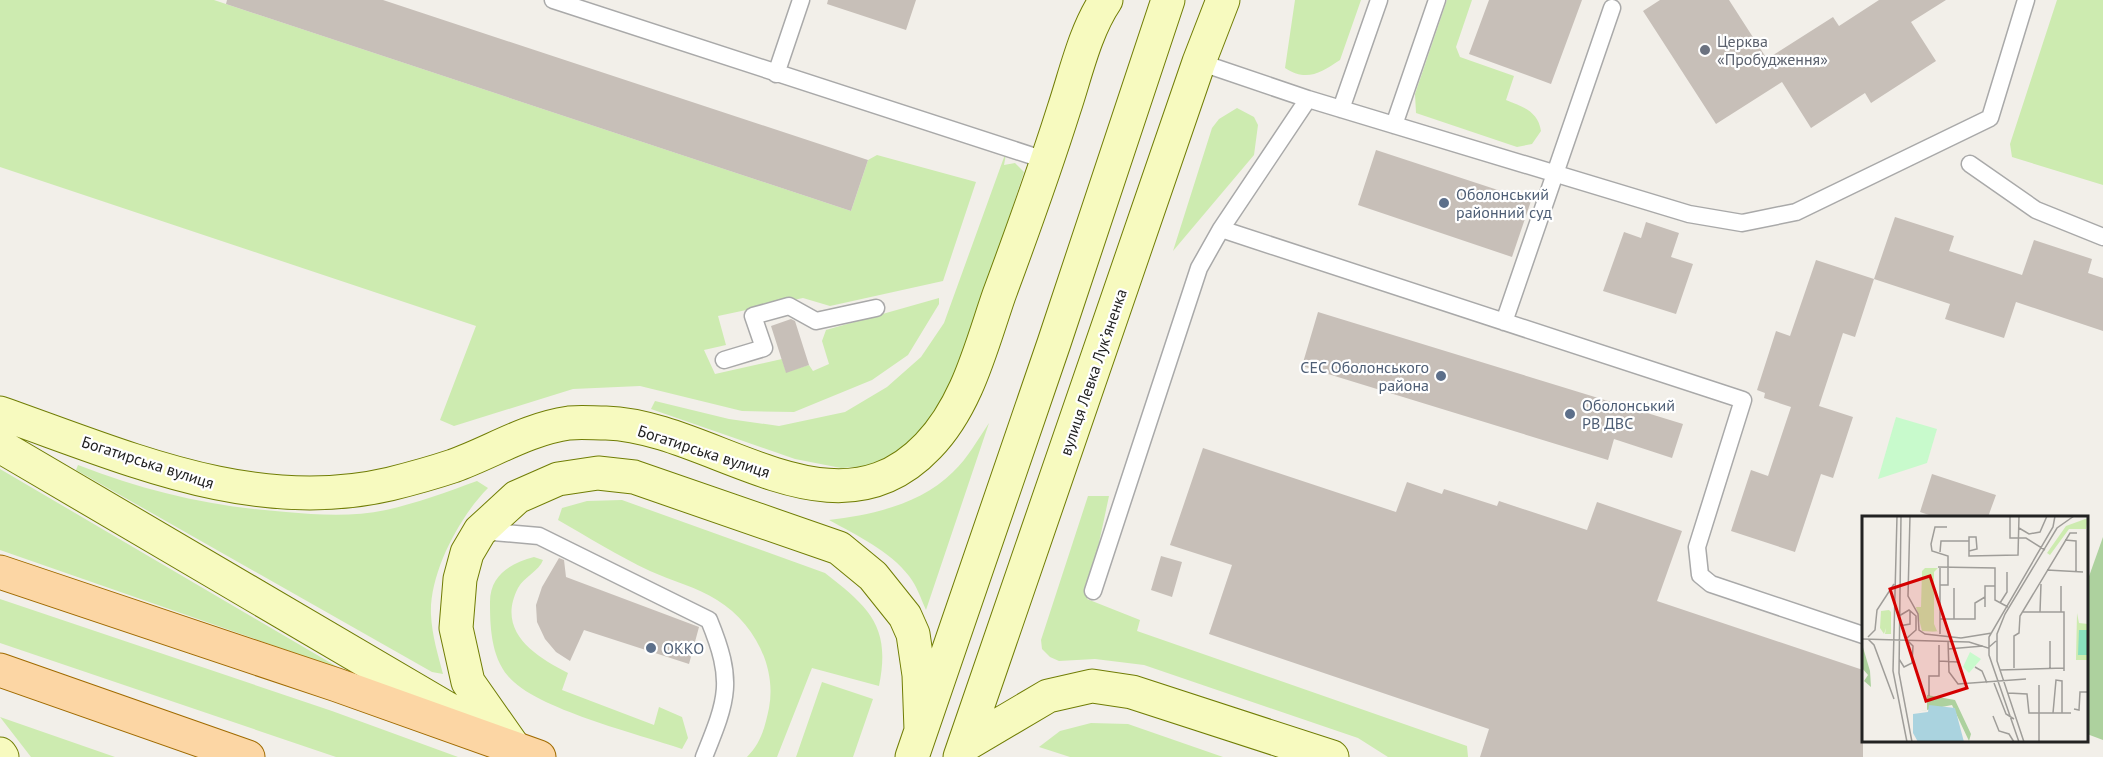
<svg xmlns="http://www.w3.org/2000/svg" width="2103" height="757" viewBox="0 0 2103 757" font-family="'PT Sans',sans-serif">
<style>
.grass{fill:#cdebb0}
.forest{fill:#add19e}
.park{fill:#c8facc}
.building{fill:#c7bfb8}
.lines{fill:none;stroke-linecap:round;stroke-linejoin:round}
.service-casing{stroke:#a9a9a9;stroke-width:19}
.secondary-casing{stroke:#707d05;stroke-width:35}
.primary-casing{stroke:#a06b00;stroke-width:35}
.service{stroke:#fff;stroke-width:16}
.secondary{stroke:#f7fabf;stroke-width:33}
.primary{stroke:#fcd6a4;stroke-width:33}
.worship-dot{fill:#6b7280;stroke:#fff;stroke-width:2}
.service-dot{fill:#5c6f8a;stroke:#fff;stroke-width:2}
.labels{text-anchor:middle;stroke-width:4.5;stroke-linejoin:round;paint-order:stroke}
.worship-label{font-size:16px;fill:#5b616d;stroke:#fff;text-anchor:start}
.service-label{font-size:16px;fill:#4e5e75;stroke:#fff;text-anchor:start}
.street-label{font-size:16px;fill:#222;stroke:#fff}
.inset-road{fill:none;stroke:#9f9d99;stroke-width:1.5}
.view{fill:#d40000;fill-opacity:0.15;stroke:#d40000;stroke-width:3}
.inset-edge{fill:none;stroke:#222;stroke-width:3}
</style>
<rect width="100%" height="100%" fill="#f2efe9"/>
<!-- grass -->
<path class="grass" d="M0,0H214L851,211L868,160L877,155L976,182L943,281L830,306L803,298L718,316L726,345L704,350L715,374L782,359L786,372L809,365L813,371L829,364L822,341L826,330L939,298V304L908,355L872,380L794,412L742,411L640,386L573,389L454,426L440,420L476,326L0,167Z
M1295,0H1361L1340,60C1320,73 1307,82 1285,68Z
M1447,0H1472L1456,47L1460,57L1514,76L1506,100C1523,107 1538,111 1541,131L1532,144L1517,147L1416,113L1415,94Z
M2057,0H2103V185L2012,157L2010,144Z
M1237,108L1254,117L1258,125L1254,155L1173,251L1212,128L1219,119Z
M1007,149L1004,165L1015,163L1024,172L958,372L943,408L920,435L893,455L869,466L841,468L795,459L651,409L655,401L729,419L779,426L845,412L887,387L921,357L944,323Z
M989,423L926,610C921,599 917,586 909,576C890,551 856,535 829,520C872,515 921,504 953,472C968,458 978,439 989,423Z
M78,465C147,492 213,507 286,512C319,515 353,517 386,510C417,503 447,492 477,481L488,488C460,516 429,573 431,615C432,635 438,655 443,674L432,672L76,470Z
M0,469L341,669L0,550Z
M1088,496H1109L1087,599L1140,620L1137,631L1467,746L1468,757H1388L1358,738L1144,665L1095,659L1059,661L1050,657L1042,649L1041,640Z
M622,500L825,573C870,608 891,627 879,686L812,668L777,757H747C761,743 765,727 769,708C777,666 753,622 717,600C697,587 672,581 650,571C618,556 588,537 558,520L562,508L587,501Z
M534,557L543,560C539,571 524,577 518,588C496,631 534,656 568,673L562,690L654,725L659,707L682,717L688,738L682,749C639,734 535,709 508,676C491,656 490,626 490,602C490,575 511,563 534,557Z
M0,599L332,711L458,757H336L0,643Z
M822,682L873,699L853,757H796Z
M0,717L115,757H31Z
M1091,723L1128,724L1223,757H1070L1039,747L1060,731Z"/>
<!-- forest -->
<path class="forest" d="M2103,537V740L2087,734V582Z"/>
<!-- park -->
<path class="park" d="M1896,417L1937,429L1927,463L1878,479Z"/>
<!-- building -->
<path class="building" d="M227,0H383L868,160L851,211L226,4Z
M828,0H916L906,30L827,4Z
M1489,0H1582L1551,84L1469,54Z
M1660,0H1729L1767,59L1833,17L1839,26L1879,0H1946L1911,22L1936,61L1871,103L1865,93L1811,128L1782,82L1716,124L1643,11Z
M1376,150L1531,201L1512,257L1358,205Z
M1895,217L1954,236L1949,251L2022,275L2034,240L2092,259L2088,273L2103,278V331L2016,302L2004,338L1945,319L1950,304L1874,279Z
M1646,222L1679,233L1671,257L1693,264L1676,314L1603,291L1624,232L1641,238Z
M1816,260L1874,279L1855,337L1843,333L1819,406L1853,417L1833,478L1821,474L1795,552L1731,531L1751,470L1768,476L1791,407L1764,398L1765,393L1757,390L1776,331L1790,336Z
M1318,312L1683,424L1672,458L1614,439L1608,460L1302,366Z
M791,319L795,321L809,365L786,373L771,326Z
M1203,448L1396,512L1407,482L1442,494L1444,489L1497,506L1499,501L1587,530L1597,502L1682,531L1657,601L1863,670V757H1480L1489,729L1209,634L1232,565L1170,545Z
M1932,474L1996,495L1988,517H1935L1920,512Z
M1161,556L1182,562L1172,597L1151,590Z
M559,558L564,560L566,577L699,627L689,664L584,630L570,661L556,652L545,639L537,622L536,605L542,587Z"/>
<g class="lines">
<defs>
<path id="service" d="M553,0L1048,161
M1199,62L1308,99L1689,214L1742,223L1796,212L1990,118L2026,0
M776,74L801,0
M1341,109L1379,0
M1394,125L1437,0
M1970,164L2036,210L2103,237
M1221,229L1743,400L1697,547L1700,575L1711,584L1863,635
M1504,322L1612,8
M724,360L764,348L753,316L789,306L816,321L876,308
M481,531L539,536L709,620C734,681 728,698 704,757
M1093,591L1199,268L1221,229L1308,99"/>
<path id="secondary" d="M0,413C126,457 254,516 390,484C410,479 432,473 453,466C492,452 527,429 569,423C581,422 594,423 606,423C712,426 833,546 928,446C967,406 981,347 999,295C1022,233 1044,172 1064,109C1076,73 1085,31 1106,0
M0,446L477,726
M965,745L1048,696L1092,686L1132,692L1332,757
M515,749L468,682L456,628L460,579L467,553L480,531L517,497L558,479L598,473L634,477L839,548L873,576L905,616L913,634L919,675L921,730
M0,754L2,757
M912,757L1054,343L1168,0
M960,757L1199,62L1223,0"/>
<path id="primary" d="M0,572L337,685L539,757
M0,670L248,757"/>
</defs>
<!-- service casing -->
<use href="#service" class="service-casing"/>
<!-- secondary casing -->
<use href="#secondary" class="secondary-casing"/>
<!-- primary casing -->
<use href="#primary" class="primary-casing"/>
<!-- service -->
<use href="#service" class="service"/>
<!-- secondary -->
<use href="#secondary" class="secondary"/>
<!-- primary -->
<use href="#primary" class="primary"/>
</g>
<!-- markers -->
<circle class="worship-dot" cx="1705" cy="50" r="6"/>
<g class="service-dot">
<circle cx="1444" cy="203" r="6"/>
<circle cx="1441" cy="376" r="6"/>
<circle cx="1570" cy="414" r="6"/>
<circle cx="651" cy="648" r="6"/>
</g>
<g class="labels">
<!-- worship labels -->
<g class="worship-label">
<text x="1717" y="47">Церква<tspan x="1717" dy="18">«Пробудження»</tspan></text>
</g>
<!-- service labels -->
<g class="service-label">
<text x="1456" y="200">Оболонський<tspan x="1456" dy="18">районний суд</tspan></text>
<text x="1429" y="373" text-anchor="end">СЕС Оболонського<tspan x="1429" dy="18">района</tspan></text>
<text x="1582" y="411">Оболонський<tspan x="1582" dy="18">РВ ДВС</tspan></text>
<text x="663" y="654">ОККО</text>
</g>
<!-- street labels -->
<g class="street-label">
<text transform="translate(1093 372) rotate(-71)" y="6">вулиця Левка Лукʼяненка</text>
<text transform="translate(704 451) rotate(18)" y="6">Богатирська вулиця</text>
<text transform="translate(148 462) rotate(18)" y="6">Богатирська вулиця</text>
</g>
</g>
<!-- overview -->
<g transform="translate(1862 516)">
<rect width="226" height="226" fill="#f2efe9"/>
<path d="M226,2L224,13H207L188,39L185,37L204,10ZM63,52H76L72,56V108L75,115H71L77,116L60,115L54,91H59L60,55ZM27,94L29,96V118H23L24,112L22,118L18,112L19,95ZM215,97L217,107L226,108V144H214Z" fill="#cdebb0"/>
<path d="M0,128L8,155L9,171L2,165L6,159L0,152ZM65,179L93,184L109,218L107,225L90,189L54,196L65,194Z" fill="#add19e"/>
<path d="M108,136L119,143L107,157L101,151Z" fill="#c8facc"/>
<path d="M217,114H226V139H216Z" fill="#88e0be"/>
<path d="M67,189L93,192L102,226H56L51,217V198L66,196Z" fill="#aad3df"/>
<path class="inset-road" d="M35,0L31,155L45,226M39,0L37,157L50,226M48,0L46,80L56,98L57,114L63,118L99,122M148,0V22H164L183,34M157,12L167,18L178,16L185,0M203,24L214,25V56M107,25V40L156,39L157,0M78,36L79,25H107V21H114L115,33L107,35M76,51L133,52V84L146,91M185,54L221,56M78,69H86V40L70,35L69,28L73,11H85M199,70V96M92,72V103M138,87L145,76V56M123,91V70H133M160,96H202V155M178,96L179,68M37,100L47,94L54,100V114L45,122M78,103H113V87L123,81M37,110L48,108V95M78,118V51M6,121L13,114L15,94L32,68M99,122L130,117M0,123L107,126L126,132L134,125M6,123L12,129L32,183M86,125L87,156L96,168L164,163M86,133L121,130M37,143L42,151L50,147L51,130L45,124M77,145L96,146M113,151L120,155L125,167M152,152V120L157,117L158,100L208,17H215M188,152V125M138,154L202,152M132,167L144,198L152,203M177,169V226M146,177L165,178L167,197H209M67,180V160H77V129M212,193L217,194L218,176H227M191,197L194,164L200,165V197M131,200L137,215L147,218L152,226M157,226L127,139V121L191,11L193,0M162,226L135,145V118L143,98L195,12L212,0"/>
<path class="view" d="M68,60L105,172L64,185L28,73Z"/>
<rect width="226" height="226" class="inset-edge"/>
</g>
</svg>
